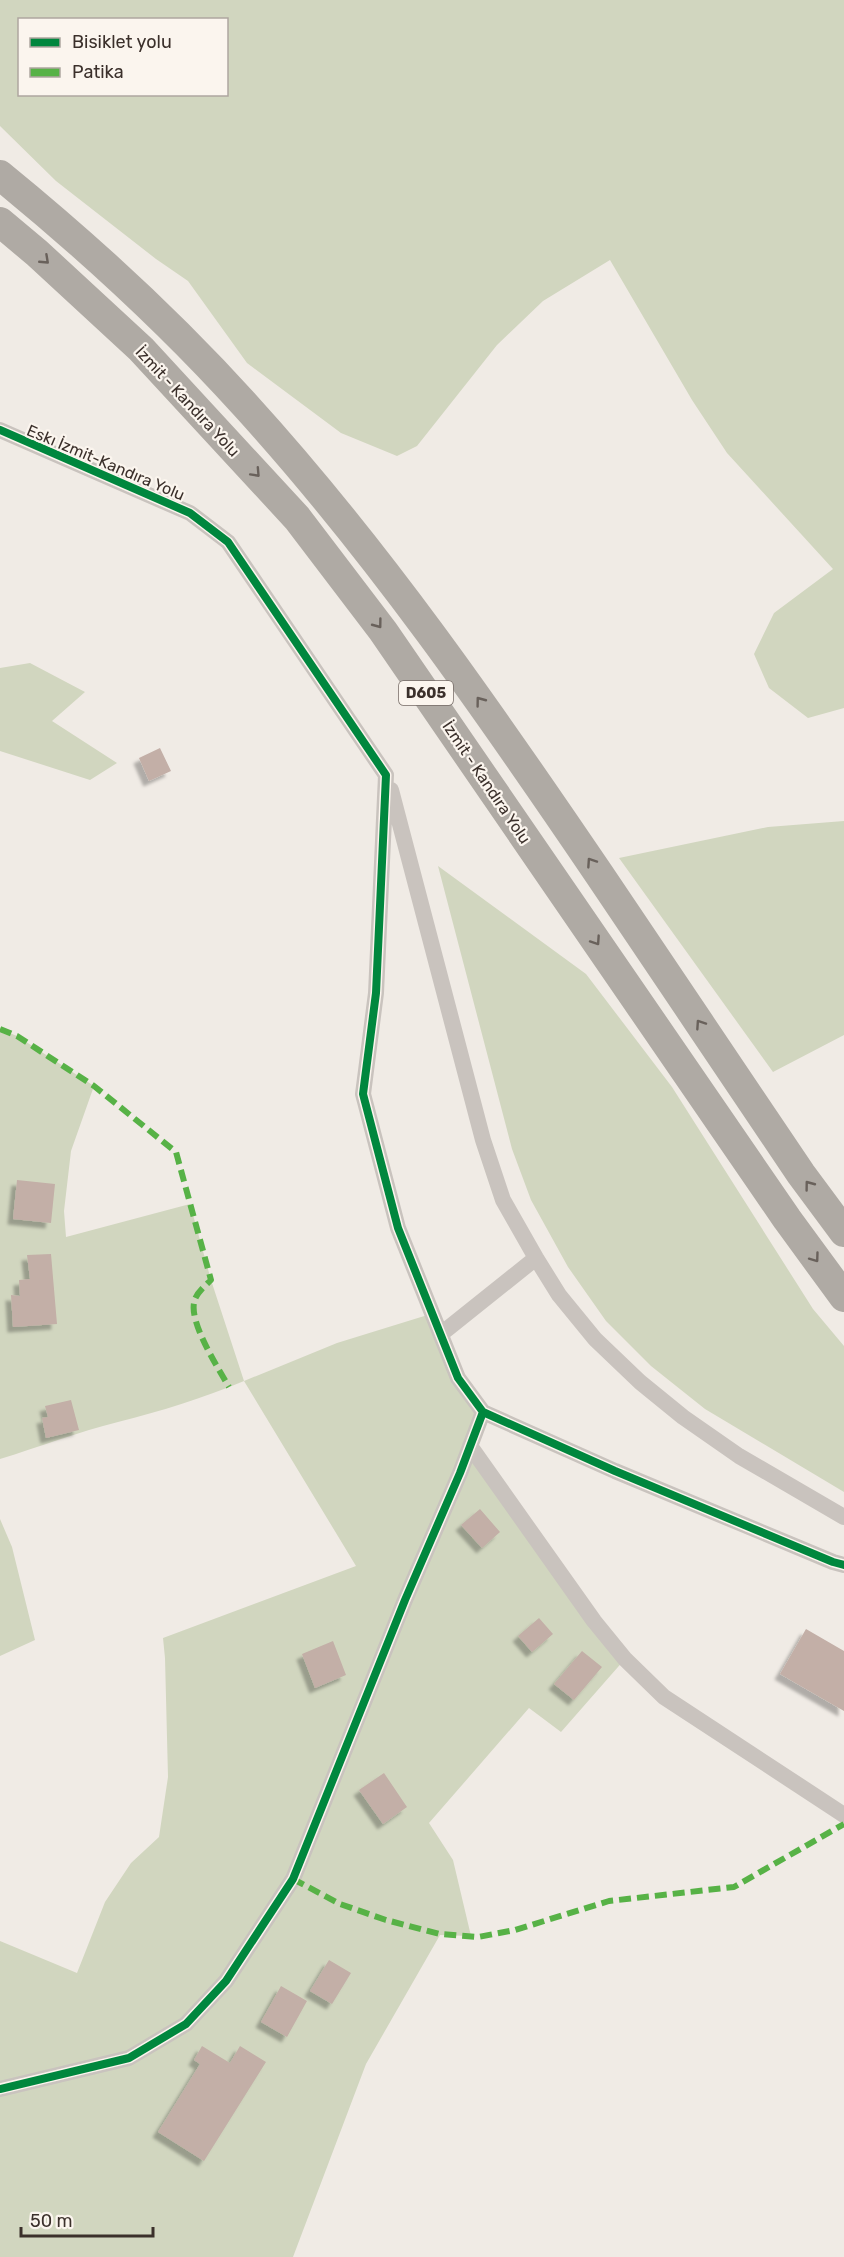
<svg xmlns="http://www.w3.org/2000/svg" width="844" height="2257" viewBox="0 0 844 2257" font-family="Rubik,sans-serif">
<style>
.green{fill:#d1d6bf;fill-rule:evenodd}
.building{fill:#c3afa7;filter:url(#shadow)}
.lines{fill:none;stroke-linecap:round;stroke-linejoin:round}
.street{stroke:#c9c3be;stroke-width:16}
.highway{stroke:#afaaa4;stroke-width:30}
.quiet{stroke:#57b246;stroke-width:6;stroke-dasharray:12 6;stroke-linecap:butt}
.cycleway-casing{stroke:#fbf5ee;stroke-width:11}
.cycleway{stroke:#00873e;stroke-width:8}
.oneway{stroke:#69615b}
.labels{text-anchor:middle;stroke-width:4.5;stroke-linejoin:round;paint-order:stroke}
.shield{fill:#fbf5ee;stroke:#756b66;stroke-width:1.5}
.shield-label{font-size:15px;font-weight:bold;fill:#3b302b}
.street-label{font-size:16px;fill:#3b302b;stroke:#fbf5ee}
</style>
<defs>
<filter id="shadow"><feDropShadow dx="-5.5" dy="5.5" stdDeviation="1.5" flood-color="#0004"/></filter>
</defs>
<rect width="100%" height="100%" fill="#f0ebe5"/>
<!-- green -->
<path class="green" d="M0,0H844V708L808,718L769,688L754,654L774,613L833,569L727,453L692,400L610,260L543,301L497,345L417,446L397,456L341,433L247,363L188,281L156,259L56,181L0,126ZM20,20H226V94H20Z
M30,663L85,692L52,721L117,763L90,780L0,751V668Z
M844,821V1035L773,1072L619,858L768,827Z
M438,866L586,974L672,1087L813,1309L844,1346V1492L705,1409L651,1366L606,1321L568,1267L531,1200L512,1149Z
M0,1029L17,1036L94,1086L71,1151L64,1211L66,1237L190,1204L211,1280L244,1381L337,1343L434,1313L483,1412L470,1446L625,1659L561,1732L529,1708L429,1823L453,1860L471,1936L440,1935L366,2064L293,2257H0V1941L77,1973L105,1902L131,1863L159,1837L168,1777L165,1658L163,1638L356,1566L244,1381C203,1398 162,1411 118,1422C78,1432 39,1447 0,1459Z
M0,1519L12,1547L35,1640L0,1656Z"/>
<!-- building -->
<path class="building" d="M160,748L171,771L149,781L139,758Z
M17,1180L55,1184L51,1223L13,1219Z
M51,1254L57,1324L13,1327L11,1295L20,1296L19,1280L30,1279L27,1255Z
M71,1400L79,1430L46,1438L42,1418L48,1417L45,1406Z
M480,1509L500,1532L482,1548L461,1525Z
M539,1618L553,1634L532,1652L518,1636Z
M806,1629L844,1651V1711L780,1674Z
M333,1641L346,1675L315,1688L302,1654Z
M582,1651L602,1667L574,1700L554,1684Z
M384,1773L407,1807L383,1824L359,1790Z
M329,1960L351,1973L332,2004L310,1991Z
M281,1986L307,2001L287,2037L261,2022Z
M202,2046L230,2063L240,2046L266,2062L204,2161L158,2132L200,2064L194,2060Z"/>
<g class="lines">
<!-- street -->
<path class="street" d="M0,430L190,513L228,542L386,775L376,993L363,1094L398,1228L458,1378L483,1412L615,1471L833,1562L844,1565
M391,790L483,1140L503,1200L536,1258L559,1295L595,1339L640,1382L683,1417L739,1456L844,1517
M441,1334L536,1258
M470,1446L594,1621L625,1659L664,1697L844,1815
M0,2089L129,2058L186,2024L226,1981L293,1879L405,1600L460,1473L483,1412"/>
<!-- highway -->
<path class="highway" d="M0,175C87,246 170,322 245,405C377,550 489,712 599,874C666,974 734,1074 801,1174L844,1232
M0,222L37,253L141,349L297,518L383,631L787,1219L844,1297"/>
<!-- quiet -->
<path class="quiet" d="M0,1029L17,1036L94,1086L176,1152L211,1280C205,1286 195,1294 194,1303C190,1324 218,1368 229,1387
M293,1879L340,1904L386,1920L440,1934L478,1937L515,1930L609,1901L734,1887L844,1824"/>
<defs>
<path id="cycleway" d="M0,430L190,513L228,542L386,775L376,993L363,1094L398,1228L458,1378L483,1412L615,1471L833,1562L844,1565
M0,2089L129,2058L186,2024L226,1981L293,1879L405,1600L460,1473L483,1412"/>
</defs>
<!-- cycleway casing -->
<use href="#cycleway" class="cycleway-casing"/>
<!-- cycleway -->
<use href="#cycleway" class="cycleway"/>
</g>
<!-- one-way arrows -->
<defs><path id="oneway-chevron" d="M-2-3.5L2.5 0L-2 3.5" fill="none" stroke-width="1.6" stroke-linecap="round" stroke-linejoin="round" transform="scale(1.5)"/></defs>
<g class="oneway">
<use href="#oneway-chevron" transform="translate(45 260) rotate(43)"/>
<use href="#oneway-chevron" transform="translate(256 473) rotate(47)"/>
<use href="#oneway-chevron" transform="translate(378 624) rotate(53)"/>
<use href="#oneway-chevron" transform="translate(480 701) rotate(-127)"/>
<use href="#oneway-chevron" transform="translate(591 862) rotate(-124)"/>
<use href="#oneway-chevron" transform="translate(596 941) rotate(56)"/>
<use href="#oneway-chevron" transform="translate(700 1024) rotate(-124)"/>
<use href="#oneway-chevron" transform="translate(809 1185) rotate(-127)"/>
<use href="#oneway-chevron" transform="translate(815 1258) rotate(54)"/>
</g>
<g class="labels">
<!-- shield labels -->
<rect class="shield" x="399" y="681" width="54" height="24" rx="4.5"/>
<g class="shield-label">
<text x="426" y="698">D605</text>
</g>
<!-- street labels -->
<g class="street-label">
<text transform="translate(188 401) rotate(47)" y="6">İzmit - Kandıra Yolu</text>
<text transform="translate(106 462) rotate(23)" y="6">Eskı İzmit-Kandıra Yolu</text>
<text transform="translate(487 782) rotate(56)" y="6">İzmit - Kandıra Yolu</text>
</g>
</g>
<!-- legend -->
<rect x="18" y="18" width="210" height="78" fill="#fbf5ee" stroke="#aea6a0" stroke-width="1.5"/>
<rect x="30" y="38" width="30" height="9" fill="#00873e" stroke="#aea6a0" stroke-width="1.5"/>
<text x="72" y="48" font-size="18" fill="#3b302b">Bisiklet yolu</text>
<rect x="30" y="68" width="30" height="9" fill="#57b246" stroke="#aea6a0" stroke-width="1.5"/>
<text x="72" y="78" font-size="18" fill="#3b302b">Patika</text>
<!-- scale -->
<path d="M21 2227v9h132v-9" fill="none" stroke="#3b302b" stroke-width="3"/>
<text x="30" y="2227" font-size="18" fill="#3b302b" stroke="#fbf5ee" stroke-width="4.5" paint-order="stroke">50 m</text>
</svg>
